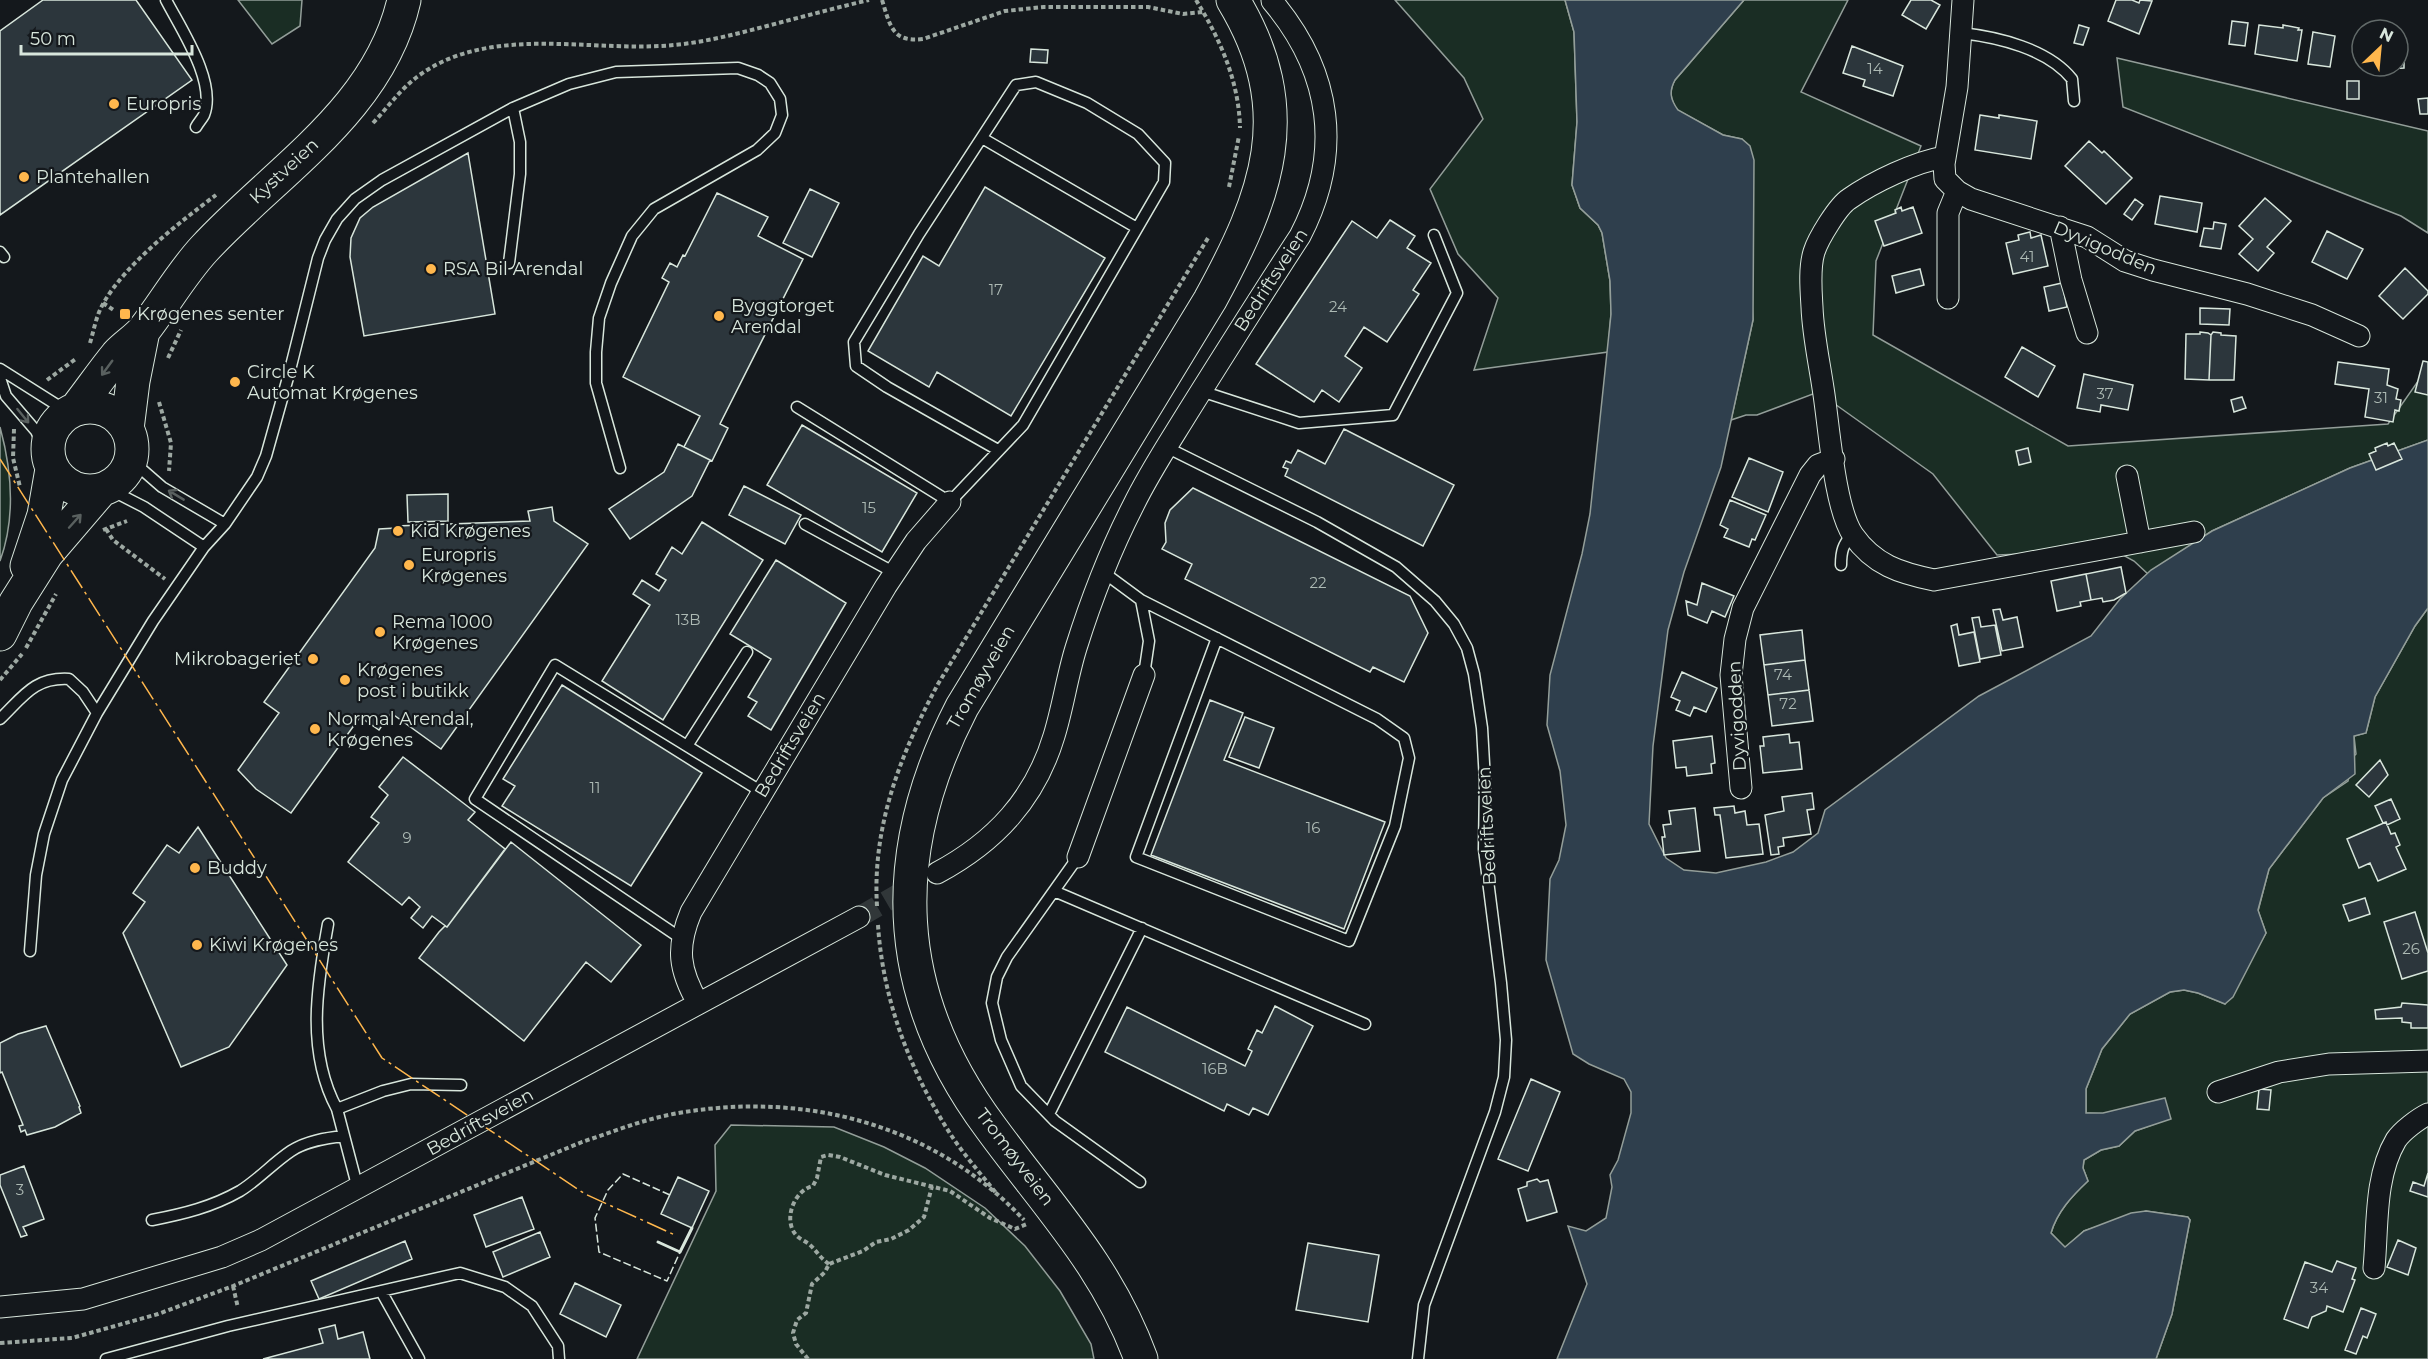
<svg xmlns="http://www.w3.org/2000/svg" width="2428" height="1359" viewBox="0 0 2428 1359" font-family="Montserrat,sans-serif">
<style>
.green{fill:#1a2d24;stroke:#939e99;stroke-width:1.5}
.water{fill:#2f3f4d;stroke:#939e99;stroke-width:1.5}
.building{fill:#2c363c;stroke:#d8e6dc;stroke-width:1.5}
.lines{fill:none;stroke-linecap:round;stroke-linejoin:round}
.minor-tunnel{stroke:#313739;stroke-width:21;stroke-dasharray:21 10;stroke-linecap:butt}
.service-casing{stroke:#d8e6dc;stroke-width:13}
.minor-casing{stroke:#d8e6dc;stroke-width:23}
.primary-casing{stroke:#d8e6dc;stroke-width:35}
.path{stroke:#9da8a2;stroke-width:4;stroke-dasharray:4.5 3;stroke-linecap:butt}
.service{stroke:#14181c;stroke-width:10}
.minor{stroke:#14181c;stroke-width:21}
.primary{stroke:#14181c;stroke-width:33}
.fence{stroke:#d8e6dc;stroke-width:1.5;stroke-dasharray:8 3;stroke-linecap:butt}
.wall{stroke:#d8e6dc;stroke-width:3}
.power{stroke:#ffb74d;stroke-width:1.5;stroke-dasharray:21 4.5 3 4.5;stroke-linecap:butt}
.oneway{stroke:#59605f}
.poi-dot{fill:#ffb74d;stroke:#14181c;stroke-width:2}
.labels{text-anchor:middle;stroke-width:4.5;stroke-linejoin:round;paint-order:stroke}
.number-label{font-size:15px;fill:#adbab4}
.poi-label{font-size:18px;fill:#d8e6dc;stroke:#14181c;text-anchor:start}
.street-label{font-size:18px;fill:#d8e6dc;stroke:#14181c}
</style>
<rect width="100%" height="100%" fill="#14181c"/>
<!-- green -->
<path class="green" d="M238,0H302L300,26L272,44Z
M1395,0H1565L1574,32L1577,122L1572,185L1580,208L1598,225L1602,233L1610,281L1611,314L1608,352L1474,370L1498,298L1458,254L1430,189L1483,119L1464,78Z
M1744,0H1848L1801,92L1921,146L1876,261L1873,335L2068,446L2388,424L2428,367V440L2350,468L2212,531L2148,574L2134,561L2114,550L1997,555L1933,474L1818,392L1757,415H1746L1731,420L1753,320L1742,139L1723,135L1677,110C1670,99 1669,91 1675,80Z
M2117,58L2428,131V233L2401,216L2123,107Z
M0,427C12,471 16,517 0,561Z
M2428,608V1359H2156L2172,1314L2190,1220L2187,1217L2146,1211L2084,1231L2065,1248L2051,1233C2057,1212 2072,1196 2088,1181L2083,1168L2084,1160L2101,1150L2119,1146L2135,1131L2171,1118L2086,1113V1089L2102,1049L2130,1014L2170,992L2184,990L2198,993L2225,1004L2266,933L2258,911L2269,869L2323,798L2348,781L2353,757L2356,754L2354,736L2366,733L2375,697L2415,626Z
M731,1125L834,1127L884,1147L925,1168L985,1208L1025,1246L1060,1291L1091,1344L1094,1359H637L716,1191L715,1145Z"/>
<!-- water -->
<path class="water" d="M1565,0H1744L1675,80C1669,91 1670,99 1678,110L1723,135L1742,139L1750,146L1754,160L1753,320L1721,467L1684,572L1668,630L1653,746L1649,824L1666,858L1684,870L1716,873L1766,862L1793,852L1818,833L1825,810L1979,696L2091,636L2120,599L2151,570L2212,531L2350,468L2428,440V608L2415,626L2375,697L2366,733L2354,736L2355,774L2323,798L2269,869L2258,910L2266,933L2233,997L2225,1004L2198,993L2184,990L2170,992L2130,1014L2102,1049L2086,1089V1113H2103L2165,1098L2171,1119L2135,1131L2119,1146L2101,1150L2084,1160L2083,1168L2088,1181C2072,1196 2057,1212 2051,1233L2065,1247L2084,1231L2131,1213L2146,1211L2188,1217L2190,1220L2172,1314L2156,1359H1557L1587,1284L1568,1226L1586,1231L1606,1218L1612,1187L1610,1175L1618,1160L1631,1113V1092L1624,1079L1589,1064L1573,1054L1546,960L1550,879L1559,860L1566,825L1560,771L1547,725L1550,675L1582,554L1590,514L1611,314L1610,281L1602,233L1598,225L1580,208L1572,185L1577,122L1574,32Z"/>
<!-- building -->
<path class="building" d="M43,0H136L192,80L0,215V31Z
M1911,0H1931L1940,5L1926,29L1902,15Z
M2116,0H2132L2139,3L2140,0L2152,1L2139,34L2108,21Z
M2232,21L2248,23L2245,46L2229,44Z
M2079,25L2089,28L2083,45L2074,43Z
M2259,25L2283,28V25L2299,28L2298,30H2302L2297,61L2255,54Z
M2313,32L2335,36L2330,67L2308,64Z
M1852,46L1903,66L1893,96L1863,86L1865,80L1843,73Z
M1031,49L1048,50L1047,63L1030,62Z
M2398,54H2404V68L2365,70V66H2398Z
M2347,81H2359V99H2347Z
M2428,98V114H2420L2418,99Z
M1980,115L1999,118V115L2037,121L2031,159L1975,150Z
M2089,141L2102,153L2104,151L2132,178L2106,204L2065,166Z
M468,153L495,314L364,336L350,257L351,238L360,218L373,207Z
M985,187L1105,258L1011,416L937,372L929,387L868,351L923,256L939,266Z
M810,189L839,203L812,257L783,243Z
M717,193L768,217L758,236L803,259L720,424L728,428L712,461L684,447L700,416L623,377L669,282L662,278L670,263L677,267L683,255L685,256Z
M2160,196L2202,203L2197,232L2155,224Z
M2265,198L2291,221L2267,247L2274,253L2258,271L2239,254L2253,239L2239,226Z
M2135,199L2143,205L2132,220L2124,214Z
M1901,207L1902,211L1913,207L1922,233L1884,246L1875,221L1896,213L1895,210Z
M1390,220L1415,236L1407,248L1431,263L1413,290L1419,294L1387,342L1364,327L1345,356L1362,368L1339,402L1322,390L1314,402L1256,364L1352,221L1377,238Z
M2214,222L2226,224L2221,249L2200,246L2204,228L2213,229Z
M2327,231L2363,249L2347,279L2312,262Z
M2030,232L2031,238L2041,235L2048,266L2013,274L2006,243L2019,240L2018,235Z
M2405,268L2428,291V294L2403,319L2379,296Z
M1920,269L1924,285L1896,293L1892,276Z
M2062,283L2067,307L2049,311L2044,287Z
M2200,308L2230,309L2229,325L2200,324Z
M2200,332L2208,333L2211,335L2209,380L2185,379L2186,334H2200Z
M2213,332L2221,333V335L2236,336L2234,380H2209L2211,335Z
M2022,347L2055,366L2038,397L2005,377Z
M2423,361L2428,362V395L2415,392Z
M2338,362L2389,369L2387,385L2398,389L2396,399L2401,400L2399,411L2395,410L2393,422L2365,417L2369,389L2335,384Z
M2084,374L2133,385L2128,410L2101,405L2100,412L2077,408Z
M2242,397L2246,408L2234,412L2231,400Z
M802,425L917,493L882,552L767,485Z
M1344,429L1454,485L1423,546L1285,476L1288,469L1283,467L1286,461L1291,463L1298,450L1325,464Z
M2387,443L2388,446L2394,443L2402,459L2376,470L2369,454L2376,451L2375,448Z
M678,444L710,460L692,496L630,539L609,509L664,472Z
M2028,448L2031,462L2019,465L2016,451Z
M1749,458L1783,472L1768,512L1732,497Z
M744,486L801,515L785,544L729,515Z
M1193,488L1410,596L1428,633L1404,682L1373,667L1370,672L1185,579L1192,564L1162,549L1166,542L1165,523L1170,510Z
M448,494V521L408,522L407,495Z
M1730,500L1766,515L1755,540L1752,539L1749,547L1724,537L1728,529L1720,525Z
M552,507L554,521L588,544L441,749L391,713L379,730L360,717L291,813L256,789L238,770L279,713L264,702L375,548L379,529L396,528V526L530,521L528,511Z
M702,522L763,560L663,720L602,681L650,605L633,594L642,580L659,591L666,580L656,574L672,547L682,554Z
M776,560L846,603L771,730L748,716L757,702L748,697L771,659L730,634Z
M2121,567L2126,593L2114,600L2103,602L2102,598L2091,600L2086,574Z
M2086,574L2091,600L2080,602L2081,606L2057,611L2051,581Z
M1702,583L1734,596L1725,617L1712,611L1707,623L1688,615L1686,601L1697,605Z
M2000,609L2003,620L2017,617L2023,647L2002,651L1993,610Z
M1979,617L1981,627L1995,625L2001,655L1980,659L1972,618Z
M1957,624L1959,635L1974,632L1980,662L1959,666L1951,626Z
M1802,630L1805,660L1764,665L1760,635Z
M1805,660L1809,690L1768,695L1764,665Z
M1682,672L1717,688L1706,712L1694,707L1690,716L1676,710L1680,701L1671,697Z
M562,685L702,773L631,886L502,806L515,786L503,779Z
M1809,690L1813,721L1772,726L1768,695Z
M1210,700L1243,713L1224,760L1385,822L1344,929L1151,855Z
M1245,717L1274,728L1259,768L1229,757Z
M1789,734L1790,743L1799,742L1802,769L1763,773L1760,746H1764L1763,737Z
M1712,736L1715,763L1711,764L1712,773L1687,776L1686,767L1676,768L1673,741Z
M403,757L475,812L468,820L505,849L447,927L432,916L423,928L411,918L420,907L409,897L402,905L348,862L379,823L371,817L388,795L379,787Z
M2380,760L2388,775L2369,797L2356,785Z
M1812,793L1814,809L1807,810L1811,834L1783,838L1784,846L1778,847L1779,854L1771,855L1765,815L1784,811L1782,797Z
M2391,799L2400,819L2387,825L2386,822L2383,823L2375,806Z
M1734,806L1735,813L1745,811L1747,825L1759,824L1763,854L1726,858L1720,815H1715L1714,808Z
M1695,808L1700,851L1664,855L1662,837H1665L1663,825L1671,824L1669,811Z
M2386,822L2391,834L2395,833L2400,845L2396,847L2406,869L2378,881L2370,863L2359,868L2347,839Z
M198,827L287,965L229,1047L181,1067L123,933L145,902L133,893L167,845L179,853Z
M511,842L641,945L611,982L586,962L524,1041L419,958L439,932L445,926L447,927Z
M2365,898L2370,914L2349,921L2343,905Z
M2415,912L2428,953V971L2402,979L2384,922Z
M2402,1003L2428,1005V1028H2411V1023L2402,1022V1018L2376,1019L2375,1010L2401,1007Z
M1275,1006L1313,1026L1268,1115L1253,1108L1249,1115L1227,1104L1224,1111L1105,1052L1127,1007L1245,1066L1252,1051L1248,1049L1257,1030L1262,1033Z
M46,1026L80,1106L79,1107L81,1113L55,1127L27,1135L25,1130L21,1132L19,1126L23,1125L2,1072L0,1073V1043L18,1034Z
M1531,1079L1560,1092L1528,1171L1498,1159Z
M2259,1089L2271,1090L2269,1110L2257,1109Z
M24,1166L44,1219L23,1227L27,1235L21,1237L0,1185V1175Z
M2428,1173V1197L2410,1191L2413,1182L2424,1186Z
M678,1177L709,1191L692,1228L661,1214Z
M1537,1179L1540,1182L1548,1180L1557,1212L1527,1221L1518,1189L1527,1186V1182Z
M522,1197L534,1229L486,1247L474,1215Z
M540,1232L550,1257L503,1277L493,1252Z
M2398,1240L2416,1248L2408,1275L2387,1267Z
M405,1241L412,1259L319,1299L311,1281Z
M1308,1243L1379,1255L1368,1322L1296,1310Z
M2337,1261L2356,1268L2352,1279L2355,1280L2343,1312L2327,1306L2326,1311L2312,1317L2308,1328L2284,1319L2305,1262L2332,1272Z
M575,1283L621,1305L606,1337L560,1314Z
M2361,1308L2376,1314L2367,1338L2363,1336L2356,1354L2345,1350Z
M335,1325L338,1339L363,1332L370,1359H263L323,1343L319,1329Z"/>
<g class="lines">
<!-- minor-tunnel -->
<path class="minor-tunnel" d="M859,917L918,883"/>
<defs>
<path id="service" d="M166,0C181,29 217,82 204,115C202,119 198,123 196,127
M1961,33C1998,37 2048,49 2072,79L2074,101
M982,138L1137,228
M0,252L4,257
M509,263L520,174V142L513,108
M0,369L68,412
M0,378L6,396L36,431L47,453
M1201,391L1299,423L1393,415L1457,293L1434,235
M797,407L950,502L1023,425L1164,182L1165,163L1138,134L1087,103L1036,82L1016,85L919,234L854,342L856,366L887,387L998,450
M1166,447L1317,522L1396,567L1435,601L1454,624L1467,648L1474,674L1482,728L1485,781L1484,849L1501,983L1506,1040L1504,1077L1495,1112L1424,1305L1418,1359
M131,460L162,487L225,524
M107,488L144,507L204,547
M805,524L895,573
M1841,565C1841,551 1843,545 1852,534
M1103,572L1141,600L1149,641L1144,675
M1141,600L1377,719L1404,738L1409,758L1395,826L1349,941L1136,857L1217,638
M0,719C23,697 34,677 69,679L83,692L97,713
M687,746L747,652
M1078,857L1007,957L997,977L992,1003L1001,1040L1021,1086L1055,1121L1140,1182
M1054,891L1365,1024
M328,924C317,985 306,1052 337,1109
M682,939L475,799L555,665L762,792
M30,951L36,875L44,834L62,780L97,713L153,621L204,547L225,524L257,477L266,456L289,374L318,258L325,240L337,219L355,199L382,180L513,108L569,84L616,72L738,68L758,75L770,83L780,99L782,115L775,133L757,150L654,209L632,236L611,283L599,318L596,352V383L620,468
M1049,1114L1142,928
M358,1189L337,1109L383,1091L411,1084L461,1085
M152,1220C183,1214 212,1207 240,1191C258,1180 273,1163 291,1151C306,1141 326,1138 344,1136
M381,1291L419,1359
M106,1359L228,1326L460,1273L505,1287L532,1306L558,1346L559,1359"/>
<path id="minor" d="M1963,0L1957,87L1944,164L1945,179L1957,191L1971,199L2087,237L2125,261L2153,270L2247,294L2312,315L2359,336
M1944,157C1915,162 1873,182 1849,199C1838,206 1818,239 1814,252C1809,268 1811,290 1812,307C1813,334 1819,361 1823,388C1829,424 1834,507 1853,535C1874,565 1900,573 1934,580L2194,532
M2060,227L2071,280L2087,333
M1948,298V213L1957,191
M2127,476L2140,542
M1741,788L1731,675L1735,639L1743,608L1810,475L1818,465L1834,459
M1078,857L1144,675
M937,873C995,842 1035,799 1054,736C1063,707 1067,677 1076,648C1091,600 1110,551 1133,506C1149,473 1169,443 1188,412C1225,353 1262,294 1300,236C1343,153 1332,72 1272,1
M698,1003C679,970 676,948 691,912L886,586L916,541L950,502
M2218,1092L2279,1072L2329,1064L2428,1061
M2374,1268C2378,1227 2374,1177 2396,1140C2402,1131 2418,1119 2428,1114
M0,1307L83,1299L222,1257L261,1240L859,917"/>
<path id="primary" d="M48 449a42 42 0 1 1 84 0a42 42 0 1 1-84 0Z
M76,409C90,391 103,372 117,355C125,346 137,339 144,330C165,303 181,274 204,249C276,171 379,110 404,0
M127,429L133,381L143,331
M27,566L44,515L52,469
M0,634L16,602L47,553L101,490
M1141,1359C1107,1266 1048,1206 991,1128C891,994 886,854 962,707L1210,300C1267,196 1300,111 1233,0"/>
</defs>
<!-- service casing -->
<use href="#service" class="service-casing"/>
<!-- minor casing -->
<use href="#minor" class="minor-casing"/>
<!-- primary casing -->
<use href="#primary" class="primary-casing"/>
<!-- path -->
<path class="path" d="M882,0C890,25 892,43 923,39L1005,11L1044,7H1148L1183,14L1203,12
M1196,0C1220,39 1239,81 1240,128
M373,123C389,106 401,88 421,74C493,24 592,53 674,45C706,42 736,34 767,26C801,17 835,8 869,0
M1229,187L1239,136
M103,303L115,311
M90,343C94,330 96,316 103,304C125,264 180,222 216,195
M168,358L181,330
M47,380L77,358
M159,402L171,443L169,471
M14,429L13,458L20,487
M106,529L113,540L165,579
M103,530L127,521
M26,648L56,594
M0,680L22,654
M877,906C872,826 901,753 938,684L1208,238
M878,925C883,1001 910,1071 951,1135C964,1155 981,1174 996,1193
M829,1264C820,1258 816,1250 809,1244C805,1241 800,1239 797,1236C782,1221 794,1190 813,1186L817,1178L821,1157L828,1155L840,1157L885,1175L950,1191L990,1218L1015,1229L1027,1224
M233,1286L238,1308
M0,1343L72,1338L158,1314L233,1286L582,1142C612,1132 642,1120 673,1114C802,1090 933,1123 1024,1220
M808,1359L796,1344L793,1333L797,1320L806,1313L812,1284L825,1272L829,1264L863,1251L876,1242L891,1239L909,1230L924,1217L932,1186"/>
<!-- service -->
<use href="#service" class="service"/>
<!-- minor -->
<use href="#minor" class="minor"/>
<!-- primary -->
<use href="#primary" class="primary"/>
<!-- fence -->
<path class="fence" d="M670,1195L623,1174L608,1190L595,1218L599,1252L667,1281L680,1252"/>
<!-- wall -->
<path class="wall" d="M658,1242L680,1252L692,1228"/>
<!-- power -->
<path class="power" d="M0,459L382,1058L585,1194L675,1235"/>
</g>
<!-- one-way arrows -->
<defs><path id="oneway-shaft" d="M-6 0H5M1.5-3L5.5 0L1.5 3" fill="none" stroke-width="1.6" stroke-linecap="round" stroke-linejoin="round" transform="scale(1.5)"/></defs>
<g class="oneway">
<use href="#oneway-shaft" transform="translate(107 368) rotate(126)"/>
<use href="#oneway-shaft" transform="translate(23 416) rotate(51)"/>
<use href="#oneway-shaft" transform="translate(176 495) rotate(-149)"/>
<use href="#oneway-shaft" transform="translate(75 521) rotate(-48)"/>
</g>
<!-- markers -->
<g class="poi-dot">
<circle cx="114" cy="104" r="6"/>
<circle cx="24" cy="177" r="6"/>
<circle cx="431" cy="269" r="6"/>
<rect x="119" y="308" width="12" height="12" rx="3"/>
<circle cx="719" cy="316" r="6"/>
<circle cx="235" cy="382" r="6"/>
<circle cx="398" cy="531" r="6"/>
<circle cx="409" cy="565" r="6"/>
<circle cx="380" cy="632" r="6"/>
<circle cx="313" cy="659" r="6"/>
<circle cx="345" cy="680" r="6"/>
<circle cx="315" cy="729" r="6"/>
<circle cx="195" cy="868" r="6"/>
<circle cx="197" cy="945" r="6"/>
</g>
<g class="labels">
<!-- number labels -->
<g class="number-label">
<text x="1875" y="74">14</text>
<text x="2027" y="262">41</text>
<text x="996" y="295">17</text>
<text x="1338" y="312">24</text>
<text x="2105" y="399">37</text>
<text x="2381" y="403">31</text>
<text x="869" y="513">15</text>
<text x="1318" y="588">22</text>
<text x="688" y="625">13B</text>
<text x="1783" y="680">74</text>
<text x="1788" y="709">72</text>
<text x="595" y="793">11</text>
<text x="1313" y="833">16</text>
<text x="407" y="843">9</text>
<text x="2411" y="954">26</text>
<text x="1215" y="1074">16B</text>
<text x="20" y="1195">3</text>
<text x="2319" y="1293">34</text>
</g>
<!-- poi labels -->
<g class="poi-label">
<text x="126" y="110">Europris</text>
<text x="36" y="183">Plantehallen</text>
<text x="443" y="275">RSA Bil Arendal</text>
<text x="731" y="312">Byggtorget<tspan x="731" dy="21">Arendal</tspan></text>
<text x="137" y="320">Krøgenes senter</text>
<text x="247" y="378">Circle K<tspan x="247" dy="21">Automat Krøgenes</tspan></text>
<text x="410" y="537">Kid Krøgenes</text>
<text x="421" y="561">Europris<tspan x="421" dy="21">Krøgenes</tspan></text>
<text x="392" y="628">Rema 1000<tspan x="392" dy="21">Krøgenes</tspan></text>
<text x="301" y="665" text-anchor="end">Mikrobageriet</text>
<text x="357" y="676">Krøgenes<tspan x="357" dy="21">post i butikk</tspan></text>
<text x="327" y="725">Normal Arendal,<tspan x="327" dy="21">Krøgenes</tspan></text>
<text x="207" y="874">Buddy</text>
<text x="209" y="951">Kiwi Krøgenes</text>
</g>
<!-- street labels -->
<g class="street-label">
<text transform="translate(284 171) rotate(-43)" y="6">Kystveien</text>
<text transform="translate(2105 248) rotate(23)" y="6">Dyvigodden</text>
<text transform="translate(1271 280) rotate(-57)" y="6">Bedriftsveien</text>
<text transform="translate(981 677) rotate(-60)" y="6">Tromøyveien</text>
<text transform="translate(1737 716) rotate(-93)" y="6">Dyvigodden</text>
<text transform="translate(790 745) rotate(-59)" y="6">Bedriftsveien</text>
<text transform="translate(1487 826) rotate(-93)" y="6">Bedriftsveien</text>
<text transform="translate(480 1122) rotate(-29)" y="6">Bedriftsveien</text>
<text transform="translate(1015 1157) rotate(53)" y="6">Tromøyveien</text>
</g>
</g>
<!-- north arrow -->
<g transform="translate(2380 48) rotate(26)"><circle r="28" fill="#14181c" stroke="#626a69" stroke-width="1.5"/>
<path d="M0-4.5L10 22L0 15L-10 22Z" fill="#ffb74d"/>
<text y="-9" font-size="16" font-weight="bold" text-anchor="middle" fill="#d8e6dc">N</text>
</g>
<!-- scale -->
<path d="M21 45v9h171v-9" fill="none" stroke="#d8e6dc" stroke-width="3"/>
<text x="30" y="45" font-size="18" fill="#d8e6dc" stroke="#14181c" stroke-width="4.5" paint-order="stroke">50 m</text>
</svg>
